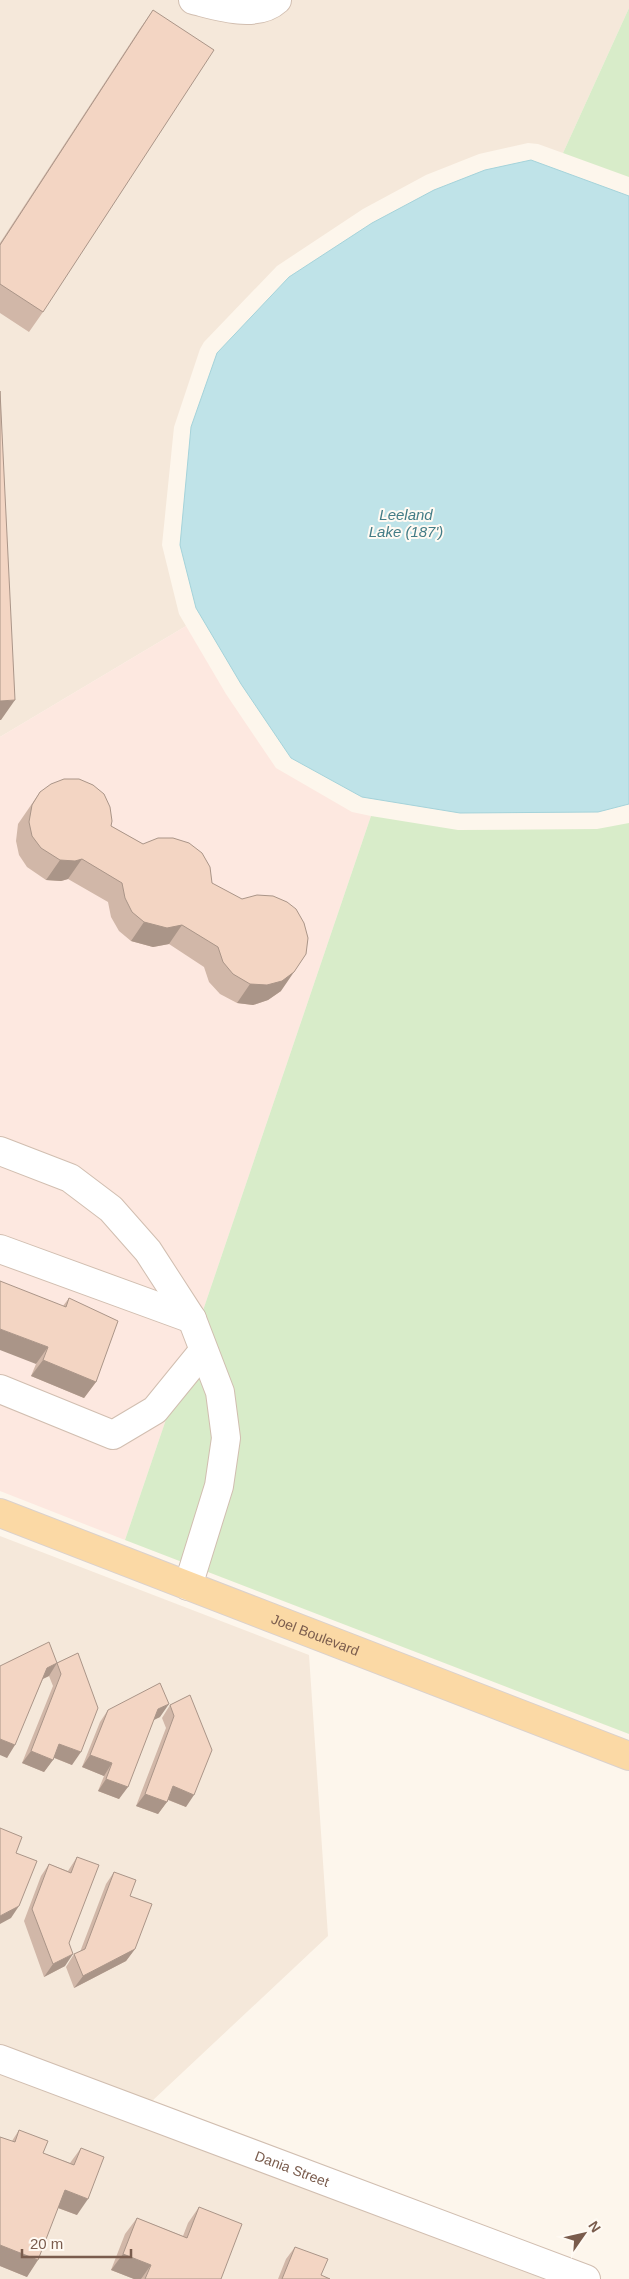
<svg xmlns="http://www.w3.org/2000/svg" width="629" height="2279" viewBox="0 0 629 2279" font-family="Helvetica,sans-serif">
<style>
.residential{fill:#f5e8da}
.commercial{fill:#fde8e0}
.green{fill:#d8ecc9}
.water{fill:#bfe3e8;stroke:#a5d3da}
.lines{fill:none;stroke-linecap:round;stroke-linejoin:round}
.minor-casing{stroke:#d1beb0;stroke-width:30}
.major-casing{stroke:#dad1cd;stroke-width:30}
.minor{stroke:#fff;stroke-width:28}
.major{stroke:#fbd9a5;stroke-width:28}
.wall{fill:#d1b7a8}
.shaded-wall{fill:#aa9588}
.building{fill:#f3d5c3;stroke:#aa9588}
.labels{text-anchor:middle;stroke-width:4;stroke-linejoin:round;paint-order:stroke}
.street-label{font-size:14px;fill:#7a5c4d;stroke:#fffaf3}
.water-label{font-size:15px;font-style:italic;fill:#437c86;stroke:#fffaf3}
</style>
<rect width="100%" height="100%" fill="#fdf6ec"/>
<!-- residential -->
<path class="residential" d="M0,0H629V8L563,153L538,144L528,143L479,154L426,175L363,209L277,266L204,342L200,349L174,427L162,545L179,614L186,626L0,737Z
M0,1536L309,1655L328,1936L135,2117L544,2279H0Z"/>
<!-- commercial -->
<path class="commercial" d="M186,626L226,694L276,768L352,812L371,816L125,1540L0,1491V737Z"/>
<!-- green -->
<path class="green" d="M629,8V177L563,153Z
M371,816L458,830L597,829L629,823V1734L125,1540Z"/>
<!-- water -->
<path class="water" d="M531,160L629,196V804L598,812L460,813L362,797L291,758L241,684L196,608L180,545L191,427L217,353L289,277L372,223L434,190L485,170Z"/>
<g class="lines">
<defs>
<g id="minor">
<path d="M193,0C218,6 256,19 277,0"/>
<path d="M0,1151L70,1178L111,1209L148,1251L192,1319L220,1392L226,1438L219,1486L188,1586"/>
<path d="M0,1249L192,1319"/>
<path d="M0,1389L113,1435L155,1410L203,1351"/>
<path id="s1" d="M0,2059L586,2279"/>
</g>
<g id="major">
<path id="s2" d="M0,1513L629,1756"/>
</g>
</defs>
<!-- minor casing -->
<use href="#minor" class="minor-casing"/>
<!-- major casing -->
<use href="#major" class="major-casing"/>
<!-- minor -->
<use href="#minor" class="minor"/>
<!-- major -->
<use href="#major" class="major"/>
</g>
<!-- wall -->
<path class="wall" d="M153,10L43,312L29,332L0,313V243L139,30Z
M40,792L111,826L212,883L281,991L268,1000L253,1005L237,1003L220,994L209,982L204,967L169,944L153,947L131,941L119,931L111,917L108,902L68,879L61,881L46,880L27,867L19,855L16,841L18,824Z
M69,1298L96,1382L84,1398L31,1376L36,1364L63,1306Z
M78,1653L72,1765L54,1758L44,1772L22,1763L53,1686L49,1676L43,1679L7,1758L0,1666L57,1663Z
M190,1695L186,1807L168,1800L158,1814L136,1806L166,1728L162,1718L170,1705Z
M108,1710L160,1717L154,1719L119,1799L98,1791L104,1776L82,1767L100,1722Z
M77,1857L65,1966L44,1977L24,1921L41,1876L49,1864L68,1871Z
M114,1872L130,1896L135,1949L126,1961L74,1988L66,1967L74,1954L80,1952L106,1884Z
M19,2130L43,2153L70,2163L81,2148L77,2215L58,2208L27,2277L0,2266V2137L12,2141Z
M199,2207L221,2279H134L111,2270L125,2234L137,2218L183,2236L188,2223Z
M295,2247L321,2275L330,2279H278L286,2259Z"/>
<!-- shaded-wall -->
<path class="shaded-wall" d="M15,700L1,720H0V701Z
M82,859L68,879L61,881L46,880L60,860Z
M144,922L182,925L169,944L153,947L131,941Z
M294,972L281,991L268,1000L253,1005L237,1003L250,984Z
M0,1329L48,1347L36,1364L0,1350Z
M43,1360L96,1382L84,1398L31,1376Z
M57,1663L49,1676L38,1681L47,1668Z
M169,1704L160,1717L150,1722L158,1709Z
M0,1739L15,1745L7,1758L0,1755Z
M59,1744L81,1752L72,1765L50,1756Z
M31,1751L53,1760L44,1772L22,1763Z
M90,1755L112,1763L104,1776L82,1767Z
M106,1779L128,1787L119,1799L98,1791Z
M173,1786L194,1795L186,1807L164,1798Z
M145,1794L167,1802L158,1814L136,1806Z
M19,1906L11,1918L0,1924V1916Z
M135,1949L126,1961L74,1988L83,1976Z
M73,1954L65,1966L44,1977L53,1964Z
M65,2190L88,2199L77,2215L53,2206Z
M0,2245L38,2260L27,2277L0,2266Z
M123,2254L151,2265L141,2279H134L111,2270Z"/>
<!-- building -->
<path class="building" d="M153,10L214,50L43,312L0,284V245Z
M0,391L15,700L0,701Z
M64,779H79L93,785L104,794L110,807L112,821L111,826L143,844L158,838H173L189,843L202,853L210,867L212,883L242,899L257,895L273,896L287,902L296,909L304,923L308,938L306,954L294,972L282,981L267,985L250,984L233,974L223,962L218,947L182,925L167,928L144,922L132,912L125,898L122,883L82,859L75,861L60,860L41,848L32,836L29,822L32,805L40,792L51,784Z
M0,1281L66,1307L69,1298L118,1321L96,1382L43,1360L48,1347L0,1329Z
M49,1642L57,1663L78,1653L98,1708L81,1752L59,1744L53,1760L31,1751L61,1674L57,1663L47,1668L15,1745L0,1739V1666Z
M160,1683L169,1704L158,1709L128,1787L106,1779L112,1763L90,1755L108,1710Z
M190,1695L212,1750L194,1795L173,1786L167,1802L145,1794L174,1716L170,1705Z
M0,1828L22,1837L16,1853L37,1861L19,1906L0,1916Z
M77,1857L99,1865L69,1943L73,1954L53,1964L32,1909L49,1864L71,1873Z
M114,1872L136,1880L130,1896L152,1904L135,1949L83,1976L74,1954L85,1949Z
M19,2130L48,2141L43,2153L74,2165L81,2148L104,2157L88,2199L65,2190L38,2260L0,2245V2137L15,2142Z
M199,2207L242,2224L221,2279H145L151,2265L123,2254L137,2218L187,2238Z
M295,2247L328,2259L321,2275L330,2279H282Z"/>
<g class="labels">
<!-- street labels -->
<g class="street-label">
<text dy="5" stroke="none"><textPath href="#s2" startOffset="338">Joel Boulevard</textPath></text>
<text dy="5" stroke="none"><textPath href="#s1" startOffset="312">Dania Street</textPath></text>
</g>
<!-- water labels -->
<g class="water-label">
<text x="406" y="520">Leeland<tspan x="406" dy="17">Lake (187')</tspan></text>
</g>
</g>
<!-- north arrow -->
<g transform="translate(584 2234) rotate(56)" stroke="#fffaf3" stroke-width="4" paint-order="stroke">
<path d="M0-4L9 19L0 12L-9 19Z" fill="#7a5c4d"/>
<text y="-8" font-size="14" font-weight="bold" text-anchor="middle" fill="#7a5c4d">N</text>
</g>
<!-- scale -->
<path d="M22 2249v8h109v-8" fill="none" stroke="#7a5c4d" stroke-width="2.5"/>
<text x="30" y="2249" font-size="15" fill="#7a5c4d" stroke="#fffaf3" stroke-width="4" paint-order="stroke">20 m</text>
</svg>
